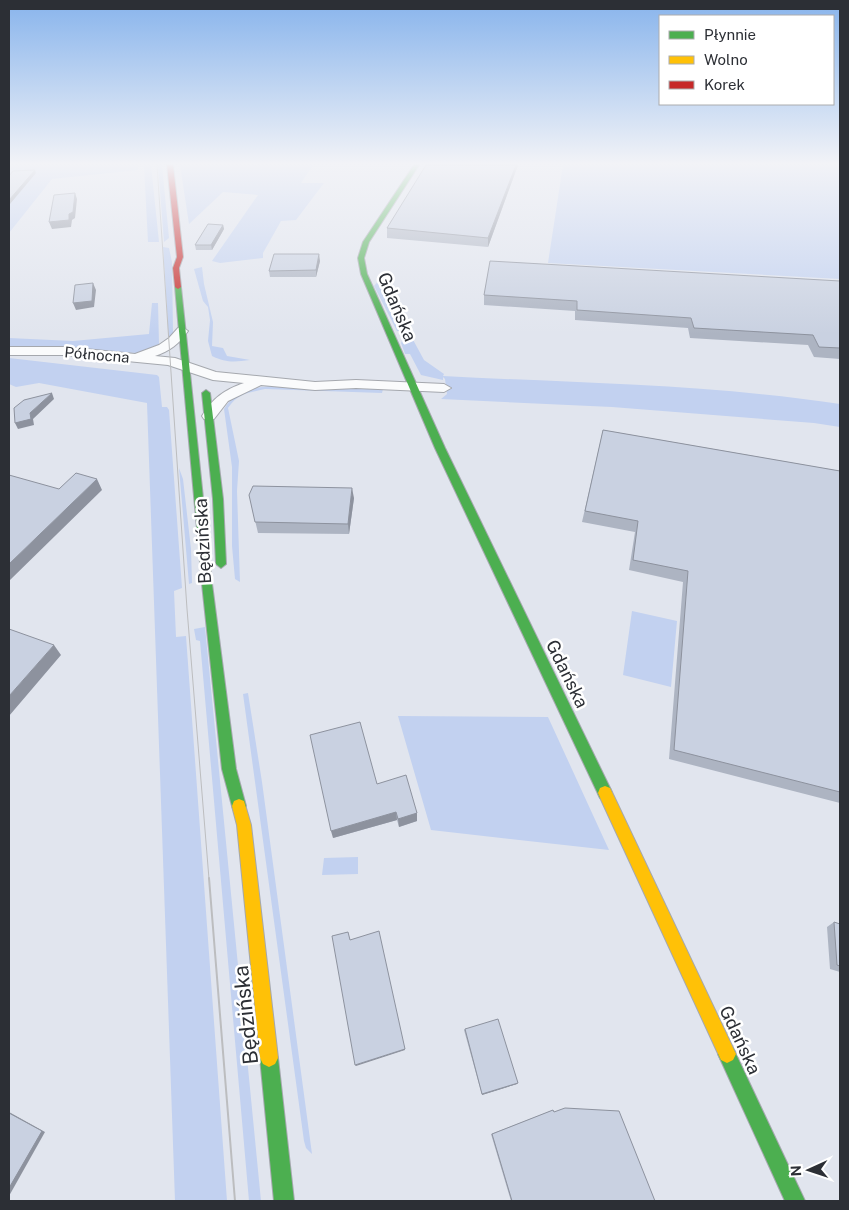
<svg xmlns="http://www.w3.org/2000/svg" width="849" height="1210" viewBox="0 0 849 1210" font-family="'Public Sans',sans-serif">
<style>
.green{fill:#c2d1f0}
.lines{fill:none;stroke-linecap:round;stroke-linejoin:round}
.street-casing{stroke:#a5a8ae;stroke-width:2}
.fast-casing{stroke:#a5a8ae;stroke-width:2}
.slow-casing{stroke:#a5a8ae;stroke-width:2}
.jam-casing{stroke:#a5a8ae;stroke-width:2}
.street{fill:#fafbfc;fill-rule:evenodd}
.fast{fill:#4caf50;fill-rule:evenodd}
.slow{fill:#ffc107;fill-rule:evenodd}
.jam{fill:#c62828;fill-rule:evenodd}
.tram-far1{stroke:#bcbdbf;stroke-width:1}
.tram{stroke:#bcbdbf;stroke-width:2}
.wall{fill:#adb4c2}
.shaded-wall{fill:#8d929e}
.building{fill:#c9d1e1;stroke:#8d929e}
.labels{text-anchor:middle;stroke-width:5;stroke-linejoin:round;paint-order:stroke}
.far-street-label{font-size:15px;fill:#2c2f35;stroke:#fff}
.street-label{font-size:18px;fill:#2c2f35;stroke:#fff}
.near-street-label{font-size:21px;fill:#2c2f35;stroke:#fff}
</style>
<rect width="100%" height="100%" fill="#e1e5ee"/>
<!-- green -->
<path class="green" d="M9,165H138V170L52,179L9,233Z
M144,165H151L159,242H148Z
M158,165H162L169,238L164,242Z
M180,165H313L301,183H324L296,220L281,221L263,253V258L220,263L212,261L258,195L223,192L189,224Z
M563,165H840V279L548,263Z
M163,247L169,248L172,262L173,334L169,341Z
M202,267L204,284L213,322L212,346L223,348L227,356L250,360C235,362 226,363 212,356L208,341L210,320L208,307L203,301L194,269Z
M380,279L383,280L409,332L397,331L374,286Z
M152,303H158L159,344L148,351L137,353L9,347V338L73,341L149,334Z
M411,336L424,360L444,374L443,376C575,383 709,384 840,404V427L814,423L612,407L441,399L447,394L445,379L443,377V380L421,375L410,354H405L401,343L403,339Z
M9,358L157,375L159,377L162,407H167L169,410L182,588L174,591L176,637L186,636L227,1201H175L147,403L39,383L16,387L9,384Z
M270,386L307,388L383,389L382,393L265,389C248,393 238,393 228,408L239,461L237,491L240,582L235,579L232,546V467L224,409C234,391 251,388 270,386Z
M179,468L183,479L191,549L192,583L189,584Z
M632,611L677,621L671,687L623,675Z
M205,627L261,1201H249L200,641L196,640L194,629Z
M248,693L262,782L312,1154L306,1148L304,1141L243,694Z
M398,716L548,717L609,850L431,830Z
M358,857V874L322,875L324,858Z"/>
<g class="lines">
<defs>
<path id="street" d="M182,327L188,331C179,344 170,351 155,356L175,358L216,372L315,382L356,380L444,384L451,388L444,392L356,388L315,390L261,385L228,401L214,419H204L202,416C213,398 224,390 244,383L213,380L168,365L65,355H9V347H65L135,354L159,345L169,338L178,328Z"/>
<path id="fast" d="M414,165H419L369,242L364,258L367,274L445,448L610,788L612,793L610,798L605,800L600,798L435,448L361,274L358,258L363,242Z
M178,285L181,287L212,584L236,769L246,806L244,811L239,813L234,811L232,806L222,769L202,584L175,287Z
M206,390L210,393L223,499L226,564L221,568L216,564L213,499L202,393Z
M727,1045L733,1048L805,1201H785L718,1054L721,1048Z
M269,1049L275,1052L278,1058L294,1201H274L260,1058L263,1052Z"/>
<path id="slow" d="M605,786L610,788L733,1048L736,1054L733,1060L727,1063L721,1060L598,793L600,788Z
M239,799L244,801L251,825L278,1058L275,1064L269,1067L263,1064L260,1058L237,825L232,806L234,801Z"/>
<path id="jam" d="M167,165H173L183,257L179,268L181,287L178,289L175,287L173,268L177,257Z"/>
</defs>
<!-- street casing -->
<use href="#street" class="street-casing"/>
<!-- fast casing -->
<use href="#fast" class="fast-casing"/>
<!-- slow casing -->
<use href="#slow" class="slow-casing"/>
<!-- jam casing -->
<use href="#jam" class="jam-casing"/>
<!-- street -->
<use href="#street" class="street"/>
<!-- fast -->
<use href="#fast" class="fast"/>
<!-- slow -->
<use href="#slow" class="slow"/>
<!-- jam -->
<use href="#jam" class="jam"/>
<!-- tram-far1 -->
<path class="tram-far1" d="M157,165L187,609L209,879"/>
<!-- tram -->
<path class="tram" d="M209,878L235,1201"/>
</g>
<!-- wall -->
<path class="wall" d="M518,165L488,247L387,238V228Z
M223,225L224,229L212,250H196L195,245Z
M320,261L316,277H270L269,271Z
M840,281V359L814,357L808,345L690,338L688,328L575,320V311L484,305V295Z
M603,430L840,471V803L669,759L683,582L629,570L635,532L582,522Z
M249,495L354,498L349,534L258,533Z
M377,784L417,813V821L399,827L397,820L333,838Z
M834,922L840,924V972L830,969L827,927Z
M465,1029L517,1084L482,1095L464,1030Z
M553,1110L554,1112L655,1201H511L491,1134Z"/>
<!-- shaded-wall -->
<path class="shaded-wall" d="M516,165H518L488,247V238Z
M35,170L36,173L10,204L9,200Z
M75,193L77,199L75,218L72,220L71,227L52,229L49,222L69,214Z
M223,225L224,229L212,250L211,245Z
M319,254L320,261L316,277V270Z
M93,283L96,290L94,307L76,310L73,303Z
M52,393L54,399L33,419L34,425L18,429L15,423L30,413Z
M97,479L102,490L9,581V564Z
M352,488L354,498L349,534L348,524Z
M54,645L61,655L9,716V696Z
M396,812L397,820L333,838L331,831Z
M417,813V821L399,827L398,819Z
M405,1049V1050L356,1066L355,1065Z
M518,1083L517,1084L482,1095V1094Z
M9,1112L45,1132L9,1196Z"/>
<!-- building -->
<path class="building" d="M426,165H516L488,238L387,228Z
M35,170L9,200V176L13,171Z
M75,193L73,212L69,214V220L49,222L54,195Z
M208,224L223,225L211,245H195Z
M274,254H319L316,270L269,271Z
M490,261L840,281V348L819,347L813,335L694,328L691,318L577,310V301L484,295Z
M93,283L92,301L73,303L75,285Z
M52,393L30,413L31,419L15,423L14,408L24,400Z
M603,430L840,471V792L674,750L688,571L633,560L638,521L585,511Z
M76,473L97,479L9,564V475L59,489Z
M253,486L352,488L348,524L255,522L249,495Z
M9,629L54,645L9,696Z
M360,722L377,784L406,775L417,813L398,819L396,812L331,831L310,735Z
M834,922L840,924V966L837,965Z
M379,931L405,1049L355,1065L332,936L348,932L350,940Z
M498,1019L518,1083L482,1094L465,1029Z
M565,1108L619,1111L655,1201H512L492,1134L553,1110L554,1112Z
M9,1113L42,1131L9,1188Z"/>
<!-- sky -->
<linearGradient id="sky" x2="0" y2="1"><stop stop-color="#88b4ec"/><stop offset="0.49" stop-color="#f2f3f7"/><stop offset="1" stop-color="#f2f3f7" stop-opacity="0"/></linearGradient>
<rect width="849" height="334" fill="url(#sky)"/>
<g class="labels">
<!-- far-street labels -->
<g class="far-street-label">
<text transform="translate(97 355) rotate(5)" y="5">Północna</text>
</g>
<!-- street labels -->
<g class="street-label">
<text transform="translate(397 307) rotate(67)" y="6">Gdańska</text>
<text transform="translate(203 541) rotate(-93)" y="6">Będzińska</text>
<text transform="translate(567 674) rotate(64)" y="6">Gdańska</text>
<text transform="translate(740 1040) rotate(65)" y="6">Gdańska</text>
</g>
<!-- near-street labels -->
<g class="near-street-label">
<text transform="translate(246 1015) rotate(-96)" y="7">Będzińska</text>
</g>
</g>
<!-- border -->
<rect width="849" height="1210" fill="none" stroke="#2c2f35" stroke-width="20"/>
<!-- legend -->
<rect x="659" y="15" width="175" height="90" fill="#ffffff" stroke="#abacae"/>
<rect x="669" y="31" width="25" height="8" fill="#4caf50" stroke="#abacae"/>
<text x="704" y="40" font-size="15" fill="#2c2f35">Płynnie</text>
<rect x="669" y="56" width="25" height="8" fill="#ffc107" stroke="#abacae"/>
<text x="704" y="65" font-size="15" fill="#2c2f35">Wolno</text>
<rect x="669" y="81" width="25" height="8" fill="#c62828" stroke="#abacae"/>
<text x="704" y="90" font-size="15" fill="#2c2f35">Korek</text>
<!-- north arrow -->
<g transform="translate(809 1170) rotate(267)" stroke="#ffffff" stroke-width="4" paint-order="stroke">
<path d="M0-4L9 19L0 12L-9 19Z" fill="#2c2f35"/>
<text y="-8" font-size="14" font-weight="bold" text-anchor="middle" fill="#2c2f35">N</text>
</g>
</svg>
